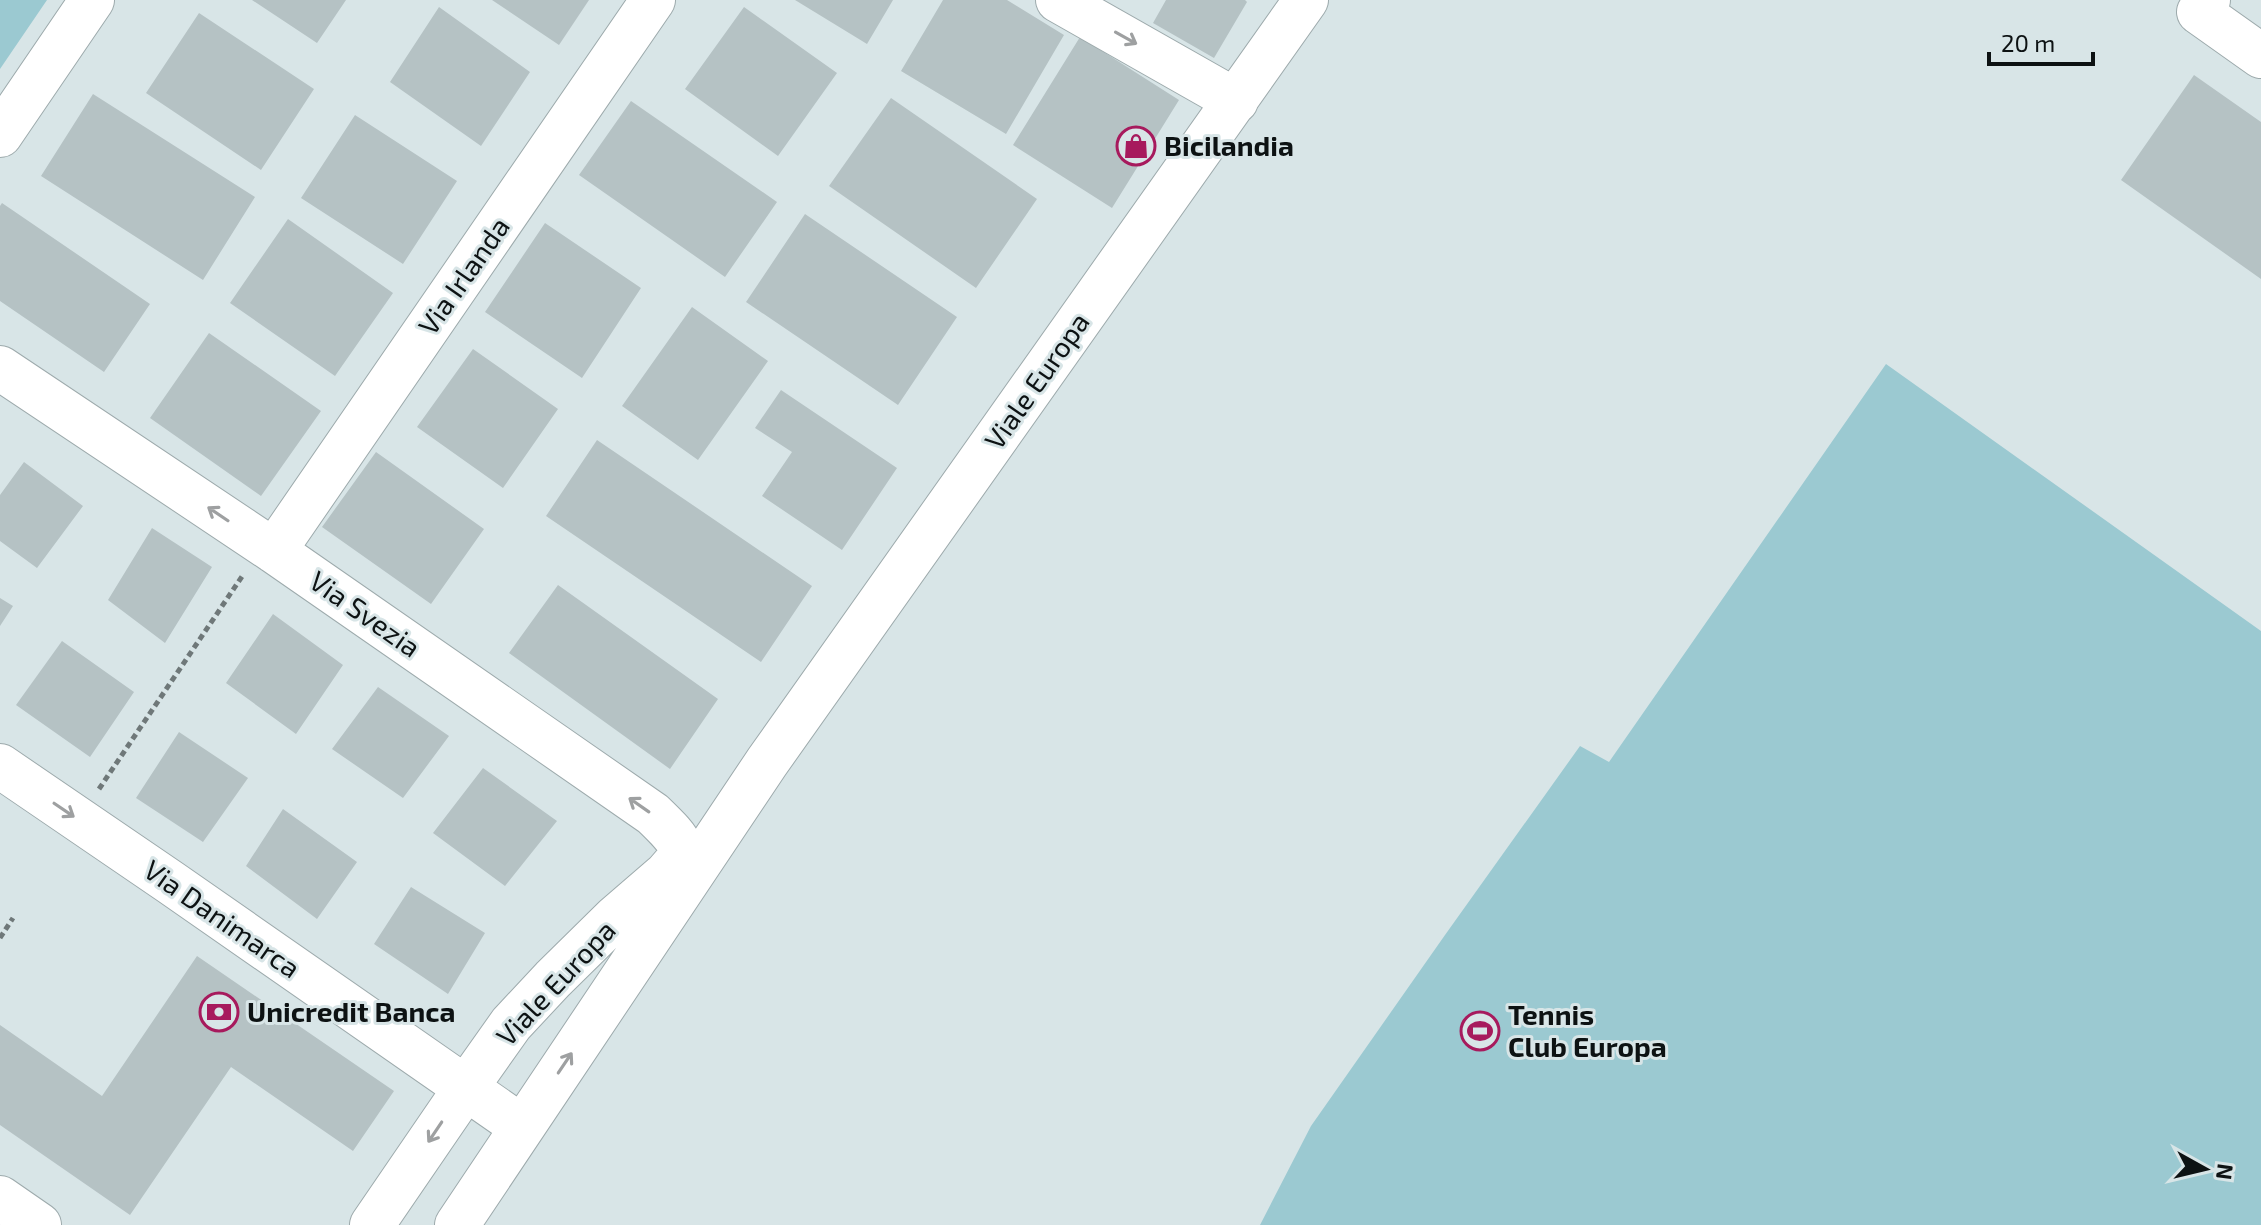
<svg xmlns="http://www.w3.org/2000/svg" width="2261" height="1225" viewBox="0 0 2261 1225" font-family="'Exo 2',sans-serif">
<style>
.green{fill:#9bc9d1}
.building{fill:#b5c2c4}
.lines{fill:none;stroke-linecap:round;stroke-linejoin:round}
.minor-casing{stroke:#9daaac;stroke-width:46}
.path{stroke:#6f7879;stroke-width:5;stroke-dasharray:6 4;stroke-linecap:butt}
.minor{stroke:#fff;stroke-width:44}
.oneway{stroke:#9ea0a1}
.labels{text-anchor:middle;stroke-width:6;stroke-linejoin:round;paint-order:stroke}
.poi-label{font-size:28px;font-weight:bold;fill:#0d1213;stroke:#d8e5e7;text-anchor:start}
.street-label{font-size:28px;fill:#0d1213;stroke:#d8e5e7}
</style>
<rect width="100%" height="100%" fill="#d8e5e7"/>
<!-- green -->
<path class="green" d="M0,0H47L0,69Z
M1886,364L2261,631V1225H1260L1311,1126L1445,935L1580,746L1609,762Z"/>
<!-- building -->
<path class="building" d="M252,0H346L317,43Z
M492,0H589L559,45Z
M795,0H893L867,44Z
M943,0H1007L1064,35L1006,134L901,71Z
M1166,0H1245L1247,2L1214,58L1153,23Z
M439,7L530,72L481,146L390,82Z
M744,7L837,73L778,156L685,89Z
M199,13L314,89L261,170L146,93Z
M1080,37L1179,100L1112,208L1013,145Z
M2194,75L2261,122V279L2121,180Z
M93,94L255,197L203,280L41,176Z
M891,98L1037,199L976,288L829,186Z
M631,101L777,202L725,277L579,175Z
M355,115L457,181L403,264L301,198Z
M2,203L150,304L104,372L0,301V206Z
M805,214L957,317L898,405L746,302Z
M288,219L393,293L335,376L230,303Z
M545,223L641,288L582,378L485,312Z
M692,307L768,361L698,460L622,406Z
M209,333L321,411L261,496L150,418Z
M473,349L558,409L503,488L417,427Z
M781,390L897,468L842,550L762,496L792,452L755,428Z
M597,440L812,586L761,662L546,516Z
M376,452L484,529L431,604L322,527Z
M24,462L83,506L37,568L0,541V495Z
M152,528L212,567L165,643L108,600Z
M558,585L718,699L670,769L509,653Z
M0,598L13,606L0,626Z
M273,614L343,665L296,734L226,683Z
M62,641L134,692L90,757L16,705Z
M378,687L449,736L403,798L332,749Z
M179,732L248,778L203,842L136,798Z
M483,768L557,821L505,886L433,833Z
M283,809L357,862L317,919L246,866Z
M411,887L485,933L448,994L374,944Z
M197,956L394,1091L353,1151L231,1067L130,1215L0,1125V1025L102,1096Z"/>
<g class="lines">
<defs>
<path id="minor" d="M1058,0L1236,101
M2208,0L2199,12L2261,56
M0,135L92,0
M0,368L274,551L653,814C684,844 688,848 680,891
M274,551L653,0
M0,766L170,882L522,1127
M0,1198L39,1225
M372,1225L465,1089L511,1024L553,979L615,918L666,874L679,859
M457,1225L767,762L1306,0"/>
</defs>
<!-- minor casing -->
<use href="#minor" class="minor-casing"/>
<!-- path -->
<path class="path" d="M99,789L243,575
M0,938L13,918"/>
<!-- minor -->
<use href="#minor" class="minor"/>
</g>
<!-- one-way arrows -->
<defs><path id="oneway-shaft" d="M-6 0H5M1.5-3L5.5 0L1.5 3" fill="none" stroke-width="1.6" stroke-linecap="round" stroke-linejoin="round" transform="scale(2)"/></defs>
<g class="oneway">
<use href="#oneway-shaft" transform="translate(1126 38) rotate(29)"/>
<use href="#oneway-shaft" transform="translate(218 514) rotate(-146)"/>
<use href="#oneway-shaft" transform="translate(639 805) rotate(-145)"/>
<use href="#oneway-shaft" transform="translate(64 810) rotate(34)"/>
<use href="#oneway-shaft" transform="translate(565 1063) rotate(-56)"/>
<use href="#oneway-shaft" transform="translate(435 1132) rotate(124)"/>
</g>
<!-- icons -->
<defs>
<symbol id="shop-ring" viewBox="-11 -11 22 22"><circle r="9.5" fill="#d8e5e7" stroke="#a71a5d" stroke-width="1.5"/><path d="M-5-2.5h2.3a2.7 3.5 0 0 1 5.4 0H5L5.5 6h-11ZM-1.5-2.5h3a1.5 2.3 0 0 0-3 0Z" fill="#a71a5d"/></symbol>
<symbol id="bank-ring" viewBox="-11 -11 22 22"><circle r="9.5" fill="#d8e5e7" stroke="#a71a5d" stroke-width="1.5"/><path d="M-6-4H6V4H-6ZM0-2.3a2.3 2.3 0 1 0 0 4.6a2.3 2.3 0 1 0 0-4.6Z" fill="#a71a5d"/></symbol>
<symbol id="stadium-ring" viewBox="-11 -11 22 22"><circle r="9.5" fill="#d8e5e7" stroke="#a71a5d" stroke-width="1.5"/><path d="M0-5a6.5 5 0 1 0 0 10a6.5 5 0 1 0 0-10ZM-3.5-1.8h7v3.6h-7Z" fill="#a71a5d"/></symbol>
</defs>
<g fill-rule="evenodd">
<use href="#shop-ring" x="1114" y="124" width="44" height="44"/>
<use href="#bank-ring" x="197" y="990" width="44" height="44"/>
<use href="#stadium-ring" x="1458" y="1009" width="44" height="44"/>
</g>
<g class="labels">
<!-- poi labels -->
<g class="poi-label">
<text x="1164" y="156">Bicilandia</text>
<text x="247" y="1022">Unicredit Banca</text>
<text x="1508" y="1025">Tennis<tspan x="1508" dy="32">Club Europa</tspan></text>
</g>
<!-- street labels -->
<g class="street-label">
<text transform="translate(464 276) rotate(-55)" y="10">Via Irlanda</text>
<text transform="translate(1037 381) rotate(-55)" y="10">Viale Europa</text>
<text transform="translate(365 614) rotate(35)" y="10">Via Svezia</text>
<text transform="translate(222 919) rotate(35)" y="10">Via Danimarca</text>
<text transform="translate(556 983) rotate(-47)" y="10">Viale Europa</text>
</g>
</g>
<!-- north arrow -->
<g transform="translate(2205 1169) rotate(98)" stroke="#d8e5e7" stroke-width="6" paint-order="stroke">
<path d="M0-6L14 30L0 20L-14 30Z" fill="#0d1213"/>
<text y="-12" font-size="22" font-weight="bold" text-anchor="middle" fill="#0d1213">N</text>
</g>
<!-- scale -->
<path d="M1989 52v12h104v-12" fill="none" stroke="#0d1213" stroke-width="4"/>
<text x="2001" y="52" font-size="24" fill="#0d1213" stroke="#d8e5e7" stroke-width="6" paint-order="stroke">20 m</text>
</svg>
